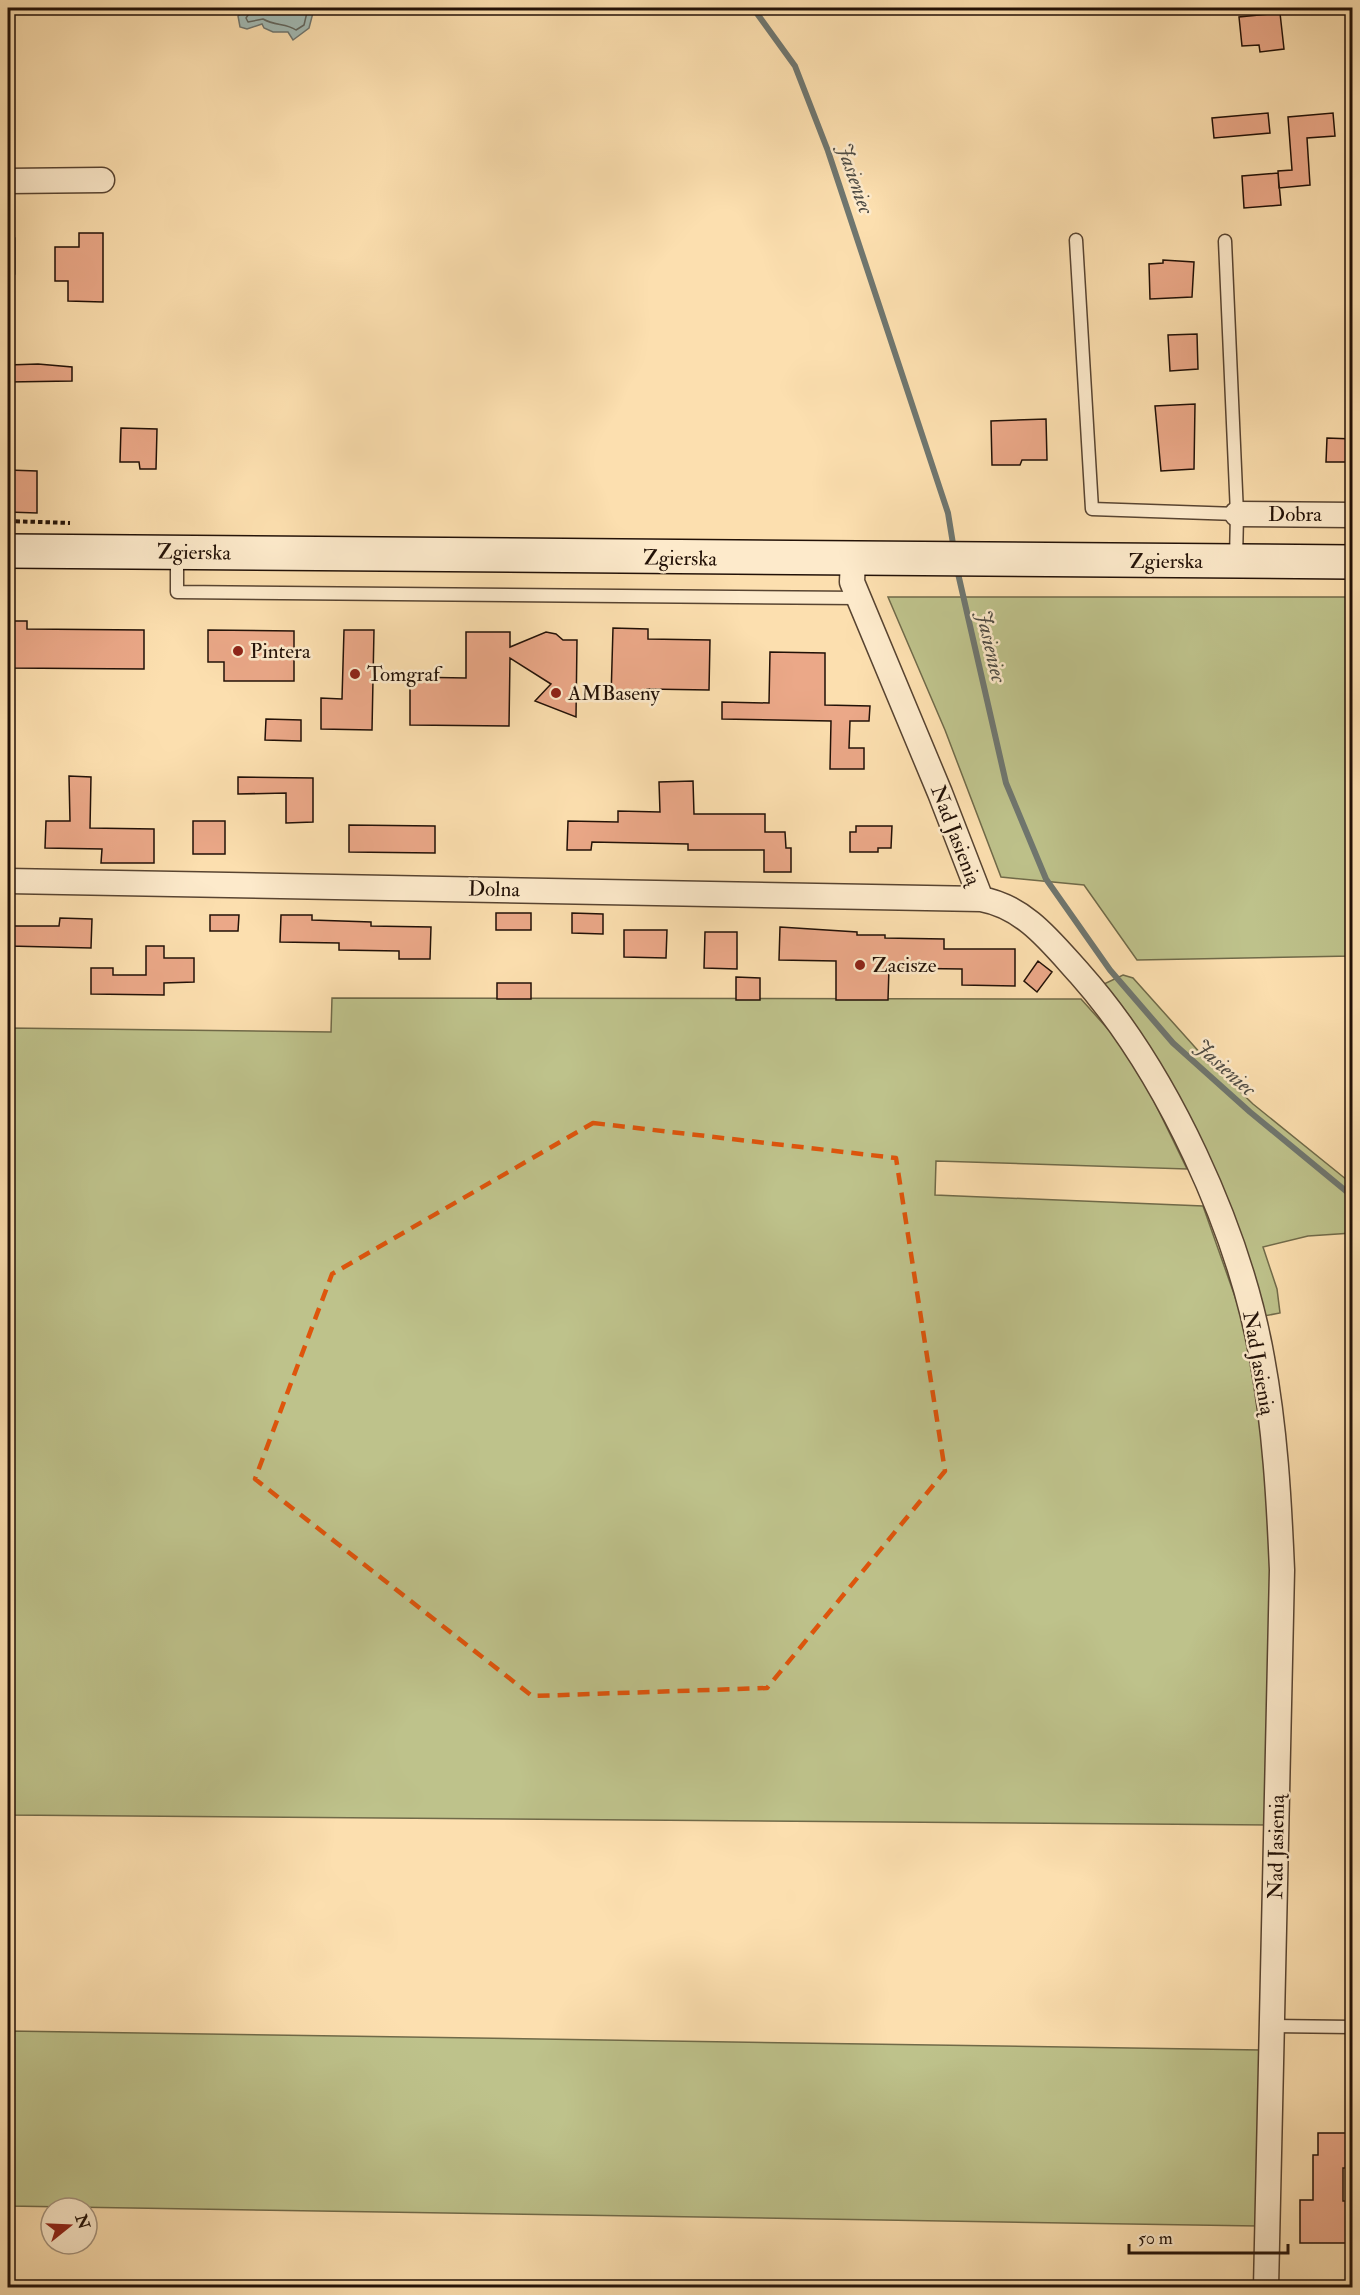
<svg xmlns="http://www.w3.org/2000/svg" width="1360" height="2295" viewBox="0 0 1360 2295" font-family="'IM FELL Double Pica',serif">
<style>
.green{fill:#bec28b;stroke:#706a49;stroke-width:1.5}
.water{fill:#a2bab4;stroke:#6f766f;stroke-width:1.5}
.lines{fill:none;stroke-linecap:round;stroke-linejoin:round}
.shore{stroke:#62665e;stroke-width:1.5}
.stream{stroke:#6f766f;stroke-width:6}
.building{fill:#eba888;stroke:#221107;stroke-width:1.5}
.service-casing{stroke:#584431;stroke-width:15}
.minor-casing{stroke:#584431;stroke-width:27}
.secondary-casing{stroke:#221107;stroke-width:36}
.path{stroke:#221107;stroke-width:4;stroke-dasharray:4.5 3;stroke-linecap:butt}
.service{stroke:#fdeacb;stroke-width:12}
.minor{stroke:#fdeacb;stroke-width:24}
.secondary{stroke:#fdeacb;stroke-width:33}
.marked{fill:none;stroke:#de550c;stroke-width:4.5;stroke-dasharray:12 8;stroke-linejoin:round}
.poi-dot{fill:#8f2418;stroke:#fdeacb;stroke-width:2}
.labels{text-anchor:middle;stroke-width:5;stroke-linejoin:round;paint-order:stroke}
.street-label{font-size:21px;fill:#221107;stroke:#fdeacb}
.poi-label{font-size:21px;fill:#221107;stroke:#fdeacb;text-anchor:start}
.water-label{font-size:22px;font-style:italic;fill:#4f4c44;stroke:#fdeacb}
</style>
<rect width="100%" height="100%" fill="#fcdfaf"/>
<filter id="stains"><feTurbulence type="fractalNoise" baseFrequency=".00333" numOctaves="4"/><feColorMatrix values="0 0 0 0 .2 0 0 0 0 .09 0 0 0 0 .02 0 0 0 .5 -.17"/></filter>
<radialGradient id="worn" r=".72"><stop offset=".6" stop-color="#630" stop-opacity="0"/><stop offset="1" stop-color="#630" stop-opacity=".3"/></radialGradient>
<!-- green -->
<path class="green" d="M888,597H1352V956L1137,960L1084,885L1001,877L945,730Z
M1123,975L1133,978L1202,1055L1253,1104L1352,1184V1233L1308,1236L1263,1247L1277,1289L1280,1313L1264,1316C1242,1264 1221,1212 1199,1160C1173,1097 1150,1035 1104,984Z
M332,998L1081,999L1132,1056L1187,1169L936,1161L935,1195L1203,1206L1246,1328L1262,1439L1273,1561L1270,1825L8,1815V1028L331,1032Z
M8,2031L1261,2050L1258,2226L8,2206Z"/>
<!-- water -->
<path class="water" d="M250,8L314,9L309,28L293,40L288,32H273L264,28L262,24L247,29L240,27L238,16Z
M8,238H15V274H8Z"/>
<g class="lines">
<!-- shore -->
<path class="shore" d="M253,8L246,18L248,22L263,19C275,26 286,23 296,30L304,25L308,8"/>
<!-- stream -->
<path class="stream" d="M753,8L795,66L828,151L948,513L954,550
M957,569L1006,783L1046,879L1110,970L1173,1043L1250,1112L1352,1196"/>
</g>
<!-- building -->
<path class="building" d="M1280,13L1284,49L1260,52L1259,45L1242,46L1239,17Z
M1268,113L1270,133L1214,138L1212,118Z
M1333,113L1335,136L1307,138L1310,185L1279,188L1278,171L1292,170L1288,117Z
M1278,173L1281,205L1244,208L1242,176Z
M79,233H103V302L68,301V281H55V247H79Z
M1163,260L1194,262L1192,297L1150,299L1149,264L1163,263Z
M1197,334L1198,369L1170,371L1168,335Z
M38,364L72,367V381L8,382V365Z
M1195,404L1194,469L1161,471L1155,406Z
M1046,419L1047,460H1022L1020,465H992L991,421Z
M121,428L157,429L156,469H140L139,462H120Z
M1327,438L1353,439V462H1326Z
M8,470L37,471V513L8,512Z
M8,621H27V629L144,630V669L8,668Z
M613,628L648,629V639L710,640L709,690L647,689L646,699L611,698Z
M208,630L294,631V681H224V662H208Z
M344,630H374L372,730L321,729V698L342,699Z
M466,632H510V647L546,632L556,634L563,640H577L576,717L535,701L551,684L510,658L509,726L410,725V677L466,678Z
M770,652L825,653V705L870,706L869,721H850L849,748H864V769H830L831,721L722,719V702L769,703Z
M266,719L301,720V741L265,740Z
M69,776L91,777L90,828L154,829V863H101L102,849L45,848L46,821H70Z
M238,777L313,778V822L286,823V793L238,794Z
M693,781L694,814H765V832H785L786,848H791V872H764V850H688V844L592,842L591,850H567L568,821L618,822V811L660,812L659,782Z
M193,821H225V854H193Z
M349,825L435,826V853L349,852Z
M856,826H892L891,848H878V852H850V832H856Z
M496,913H531V930H496Z
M572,913L603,914V934L572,933Z
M210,915H239L238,931H210Z
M281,915H312V920L371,922V926L431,927L430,959H399V951L339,950V943L280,942Z
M60,918L92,919L91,948L9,946L8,926H59Z
M780,927L857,932V935H885V938L944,939V949H1015V986L962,985V969L889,968L888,1000H836V961L779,960Z
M624,930H667L666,958L624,957Z
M705,932H737V969L704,968Z
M146,946H164V958H194V982L164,983V995L91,994V968H113V975H146Z
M1038,961L1052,972L1037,992L1024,981Z
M736,977L760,978V1000H736Z
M497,983H531V999H497Z
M1318,2133H1353V2168H1343V2201H1353V2243H1300V2200H1313V2155H1318Z"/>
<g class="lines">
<defs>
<path id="service" d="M1076,240L1092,509L1237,514L1236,559
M1225,241L1237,514
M177,553V592L859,598
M1272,2026L1352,2027"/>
<path id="minor" d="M8,181L102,180
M1237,514L1352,515
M853,560L852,582L940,793L981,899C1025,907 1051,942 1080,974C1167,1072 1239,1229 1262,1358C1275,1428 1279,1499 1282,1570L1266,2288
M8,881L981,899"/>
<path id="secondary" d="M8,551L1352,562"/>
</defs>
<!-- service casing -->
<use href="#service" class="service-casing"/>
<!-- minor casing -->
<use href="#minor" class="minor-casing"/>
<!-- secondary casing -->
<use href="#secondary" class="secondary-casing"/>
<!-- path -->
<path class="path" d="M8,521L70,523"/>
<!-- service -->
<use href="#service" class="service"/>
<!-- minor -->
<use href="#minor" class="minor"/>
<!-- secondary -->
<use href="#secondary" class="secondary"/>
</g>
<!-- marked area -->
<path class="marked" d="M593,1123L896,1158L945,1471L767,1688L532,1696L255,1479L332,1274Z"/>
<!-- markers -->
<g class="poi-dot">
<circle cx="238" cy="651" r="6"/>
<circle cx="355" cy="674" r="6"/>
<circle cx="556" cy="693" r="6"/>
<circle cx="860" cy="965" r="6"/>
</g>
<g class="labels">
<!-- street labels -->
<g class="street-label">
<text x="1295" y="521">Dobra</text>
<text transform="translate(194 552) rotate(1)" y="7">Zgierska</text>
<text transform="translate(680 558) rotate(1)" y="7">Zgierska</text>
<text x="1166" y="568">Zgierska</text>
<text transform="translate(956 835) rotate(69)" y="7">Nad Jasienią</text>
<text transform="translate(494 889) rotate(1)" y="7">Dolna</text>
<text transform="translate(1259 1363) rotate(80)" y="7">Nad Jasienią</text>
<text transform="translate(1276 1847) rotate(-89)" y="7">Nad Jasienią</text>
</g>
<!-- poi labels -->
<g class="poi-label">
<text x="250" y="658">Pintera</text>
<text x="367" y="681">Tomgraf</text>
<text x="568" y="700">AMBaseny</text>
<text x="872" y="972">Zacisze</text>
</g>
<!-- water labels -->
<g class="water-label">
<text transform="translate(856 178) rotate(71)" y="8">Jasieniec</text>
<text transform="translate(992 646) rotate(77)" y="8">Jasieniec</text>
<text transform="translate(1226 1067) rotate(42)" y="8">Jasieniec</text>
</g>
</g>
<!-- margin -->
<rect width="1360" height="2295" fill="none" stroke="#fcdfaf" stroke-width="30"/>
<rect x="9" y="9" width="1342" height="2277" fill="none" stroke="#221107" stroke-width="3"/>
<rect x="15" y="15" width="1330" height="2265" fill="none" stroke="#221107" stroke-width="1.5"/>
<!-- north arrow -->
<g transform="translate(69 2226) rotate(72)"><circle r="28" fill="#fdeacb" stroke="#a5937d" stroke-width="1.5"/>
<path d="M0-4.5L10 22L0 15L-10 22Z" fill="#8f2418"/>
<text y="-9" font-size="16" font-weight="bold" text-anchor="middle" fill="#221107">N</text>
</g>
<!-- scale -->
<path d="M1129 2244v9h159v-9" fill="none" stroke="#221107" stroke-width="3"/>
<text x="1138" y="2244" font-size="18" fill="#221107" stroke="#fdeacb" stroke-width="4.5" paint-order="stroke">50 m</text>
<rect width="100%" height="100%" filter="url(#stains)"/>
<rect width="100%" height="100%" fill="url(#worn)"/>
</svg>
